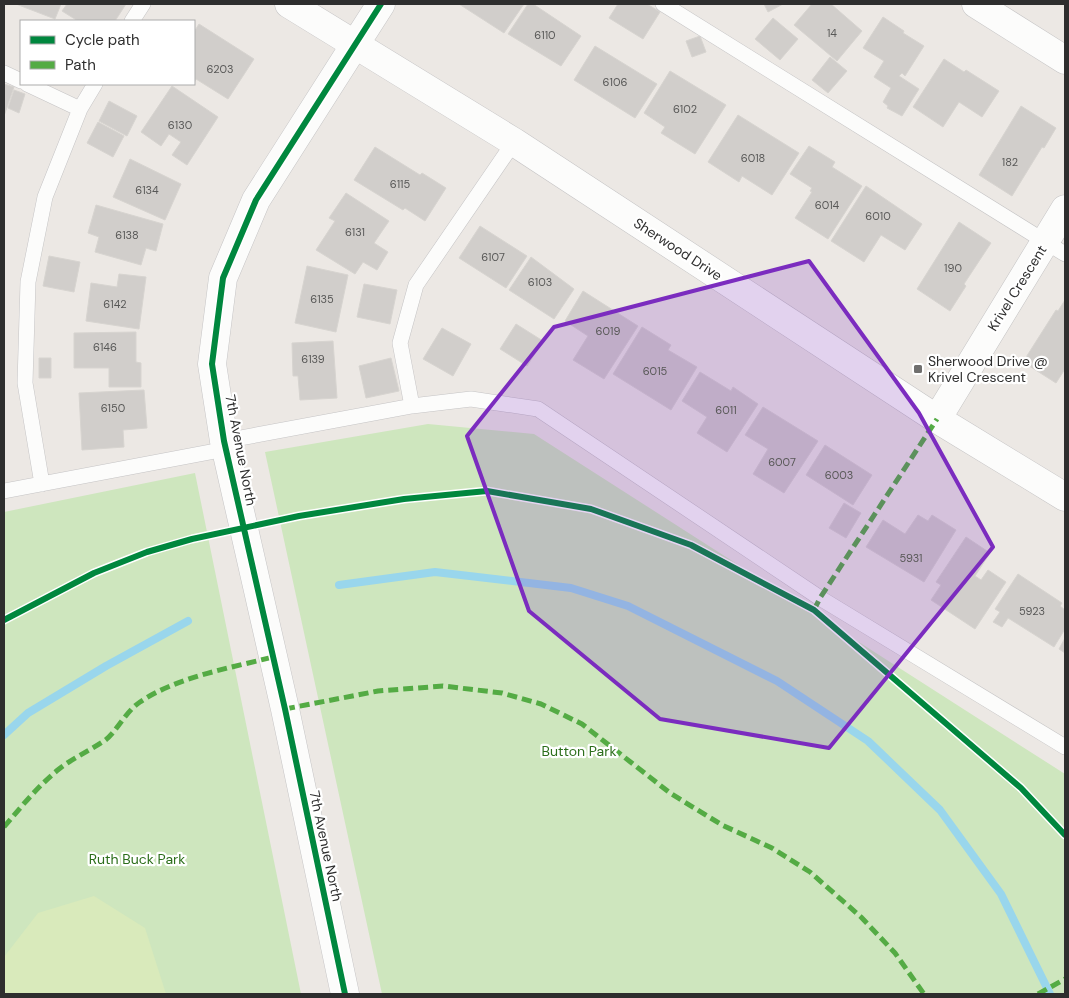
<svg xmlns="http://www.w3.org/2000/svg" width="1069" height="998" font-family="'DM Sans',sans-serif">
  <rect width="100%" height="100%" fill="#ece8e4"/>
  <path fill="#cee6be" d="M428,424L534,434L1065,774V994H382L265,452Z
    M195,473L301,994H4V512Z"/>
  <path fill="#d9eabb" d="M94,896L145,928L166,994H4V957L38,913Z"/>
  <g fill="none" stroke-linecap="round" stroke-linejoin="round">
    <path stroke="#99d6ec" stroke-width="8" d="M339,585L435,572L571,588L628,606L777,681L868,741L940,810L1001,894L1050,994
      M4,735L28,713L106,666L188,621"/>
  </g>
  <path fill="#d1cecb" stroke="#d7d4d0" d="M16,4H61L55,19Z
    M67,4H126L115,21H78L62,11Z
    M459,4H524L504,33Z
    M528,4H533L581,36L561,66L508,34Z
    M618,4H647L660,12L643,39L609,18Z
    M764,4H783L768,12Z
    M812,4H831L862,31L837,61L794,25Z
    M883,17L904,31L903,33L924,46L905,76L902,73L899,76L919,89L902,116L887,108L888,106L883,102L891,88L874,77L884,61L863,48Z
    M773,18L798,39L780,60L755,39Z
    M199,24L254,59L228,99L196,79L194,83V32Z
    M700,36L706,52L692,57L686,41Z
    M595,46L657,84L635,118L574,80Z
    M830,57L847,71L828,93L812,80Z
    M944,59L964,72L966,70L999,91L982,117L959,102L943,127L913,107Z
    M670,71L726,105L695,154L661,133L665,127L644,113Z
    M4,84L14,87L4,116Z
    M172,86L218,117L187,165L172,155L181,142L169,134L161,146L141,132Z
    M14,90L25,94L19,113L8,108Z
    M109,101L137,116L127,136L99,121Z
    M1021,106L1056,128L1044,148L1042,147L1012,196L979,175Z
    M738,115L799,153L772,195L742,176L739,182L708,162Z
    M98,122L124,136L113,157L87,143Z
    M809,146L835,162L832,167L862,186L828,239L795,218L812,192L810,191L812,188L790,174Z
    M375,147L420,175L422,173L446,188L425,221L405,208L403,210L354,180Z
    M130,159L181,184L165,220L113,197Z
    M866,186L922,224L905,250L881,235L864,262L831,241Z
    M346,193L389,221L374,243L388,252L377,270L363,262L355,274L316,250L335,221L329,218Z
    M96,205L163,224L156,251L146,248L141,265L95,252L99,237L88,233Z
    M959,222L991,243L964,284L966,286L950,311L917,289Z
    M480,226L527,256L506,288L459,258Z
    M49,256L80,262L74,292L43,286Z
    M531,257L574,289L554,319L509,290Z
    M307,266L348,275L336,332L295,323Z
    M119,274L146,277L139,329L86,321L91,283L117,287Z
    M364,284L397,290L390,324L357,317Z
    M583,291L638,326L604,379L573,360L588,336L565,321Z
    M1065,300V369L1056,383L1023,362L1056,310L1058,311Z
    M516,324L543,341L527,366L500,349Z
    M642,327L671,345L668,350L697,367L671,410L613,374Z
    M442,328L471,344L453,376L423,359Z
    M136,332V362L141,363V387H109V368H74V333Z
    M333,341L337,398L300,400L298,376H293L292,343Z
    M39,358H51V378H39Z
    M391,358L399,391L366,398L359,366Z
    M700,372L731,391L733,387L758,404L727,452L697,433L707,417L682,401Z
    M144,390L147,428L123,430L124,447L82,450L79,393Z
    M763,407L818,441L784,493L753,474L768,449L745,435Z
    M825,445L872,475L853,505L806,475Z
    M844,503L861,513L846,538L829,528Z
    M918,515L928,521L932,515L956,530L924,582L866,547L883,520L905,534Z
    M966,537L990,553L975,576L981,580L988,570L1006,582L975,629L931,600L941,585L936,582Z
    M1018,574L1062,603L1060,606L1065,610V629L1054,647L1008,618L1002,627L993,622L1000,612L995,609Z
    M1065,638V653L1059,649Z"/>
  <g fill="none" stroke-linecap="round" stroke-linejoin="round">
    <defs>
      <path id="lane" d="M663,4L1065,254
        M132,21L143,4
        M4,73L21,81
        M27,84L80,109
        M412,406L400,343L416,285L514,142
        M224,441L412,406L471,399L538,409L820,598L1065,747
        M42,484L25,383L28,282L45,197L80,109L95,84
        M4,491L226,449"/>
      <path id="street" d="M976,4L1065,60
        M937,419L1065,209
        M345,994L285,709L224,441L212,364L223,278L256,200L356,43"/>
      <path id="secondary" d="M289,4L514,142L937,419L1065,497
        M356,43L381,4"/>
    </defs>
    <use href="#lane" stroke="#c5c4c5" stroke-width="16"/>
    <use href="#street" stroke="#c5c4c5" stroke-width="29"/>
    <use href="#secondary" stroke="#c5c4c5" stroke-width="29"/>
    <use href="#lane" stroke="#fcfcfb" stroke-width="15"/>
    <use href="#street" stroke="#fcfcfb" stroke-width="28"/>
    <use href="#secondary" stroke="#fcfcfb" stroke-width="28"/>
    <path stroke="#54ab44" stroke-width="5" stroke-dasharray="10 5" stroke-linecap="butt" d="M814,610L820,598L937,419
      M285,709L378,691L443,686L502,693L541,704L582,724L670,793L722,825L772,848L810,872L861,917L895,953L924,994
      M4,827C21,807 38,786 59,769C73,758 89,751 104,741C116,733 125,712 140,702C177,677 230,668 273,657
      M1038,994L1065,979"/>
    <defs>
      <path id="cycleway" d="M4,620L94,573L147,552L192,539L299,516L404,499L487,491L591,509L691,545L814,610L1021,788L1065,835
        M345,994L285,709L224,441L212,364L223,278L256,200L381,4"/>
    </defs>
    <use href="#cycleway" stroke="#fff" stroke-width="9"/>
    <use href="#cycleway" stroke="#00873e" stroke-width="6"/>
  </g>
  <path fill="#7b2cbf" fill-opacity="0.2" stroke="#7b2cbf" stroke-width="4" stroke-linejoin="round" d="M809,261L919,413L993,547L829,748L660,719L529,611L467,436L554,327Z"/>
  <rect fill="#706f6e" stroke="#fff" stroke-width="2" x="913" y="364" width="10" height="10" rx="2.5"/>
  <g text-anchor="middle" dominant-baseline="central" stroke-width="4.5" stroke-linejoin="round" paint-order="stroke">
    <g font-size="11" fill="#585857">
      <text x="832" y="33">14</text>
      <text x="545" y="35">6110</text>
      <text x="220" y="69">6203</text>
      <text x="615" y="82">6106</text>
      <text x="685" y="109">6102</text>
      <text x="180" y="125">6130</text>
      <text x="753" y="158">6018</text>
      <text x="1010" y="162">182</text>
      <text x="400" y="184">6115</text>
      <text x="147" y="190">6134</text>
      <text x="827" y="205">6014</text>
      <text x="878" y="216">6010</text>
      <text x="355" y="232">6131</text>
      <text x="127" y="235">6138</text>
      <text x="493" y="257">6107</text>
      <text x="953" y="268">190</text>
      <text x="540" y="282">6103</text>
      <text x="322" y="299">6135</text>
      <text x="115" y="304">6142</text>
      <text x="608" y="331">6019</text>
      <text x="105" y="347">6146</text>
      <text x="313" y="359">6139</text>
      <text x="655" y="371">6015</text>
      <text x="113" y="408">6150</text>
      <text x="726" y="410">6011</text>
      <text x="782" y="462">6007</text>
      <text x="839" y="475">6003</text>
      <text x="911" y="558">5931</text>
      <text x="1032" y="611">5923</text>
    </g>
    <g font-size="14" fill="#2e2e2e" stroke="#fff">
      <text transform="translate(678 249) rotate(33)">Sherwood Drive</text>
      <text transform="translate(1017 288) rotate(-58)">Krivel Crescent</text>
      <text transform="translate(241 450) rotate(79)">7th Avenue North</text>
      <text transform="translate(326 846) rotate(78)">7th Avenue North</text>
    </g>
    <g font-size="14" fill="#2e2e2e" stroke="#fff" text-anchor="start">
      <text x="928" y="361">Sherwood Drive @<tspan x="928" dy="16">Krivel Crescent</tspan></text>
    </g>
    <g font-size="14" fill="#2c6e1b" stroke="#fff">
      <text x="579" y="751">Button Park</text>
      <text x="137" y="859">Ruth Buck Park</text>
    </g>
  </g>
  <rect width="1069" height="998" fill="none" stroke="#2e2e2e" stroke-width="10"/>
  <rect x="20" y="20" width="175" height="65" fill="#ffffff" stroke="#ababab"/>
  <rect x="30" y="36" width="25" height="8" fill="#00873e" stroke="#ababab"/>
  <text x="65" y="45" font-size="15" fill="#2e2e2e">Cycle path</text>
  <rect x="30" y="61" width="25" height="8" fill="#54ab44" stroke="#ababab"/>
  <text x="65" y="70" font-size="15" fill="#2e2e2e">Path</text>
</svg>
